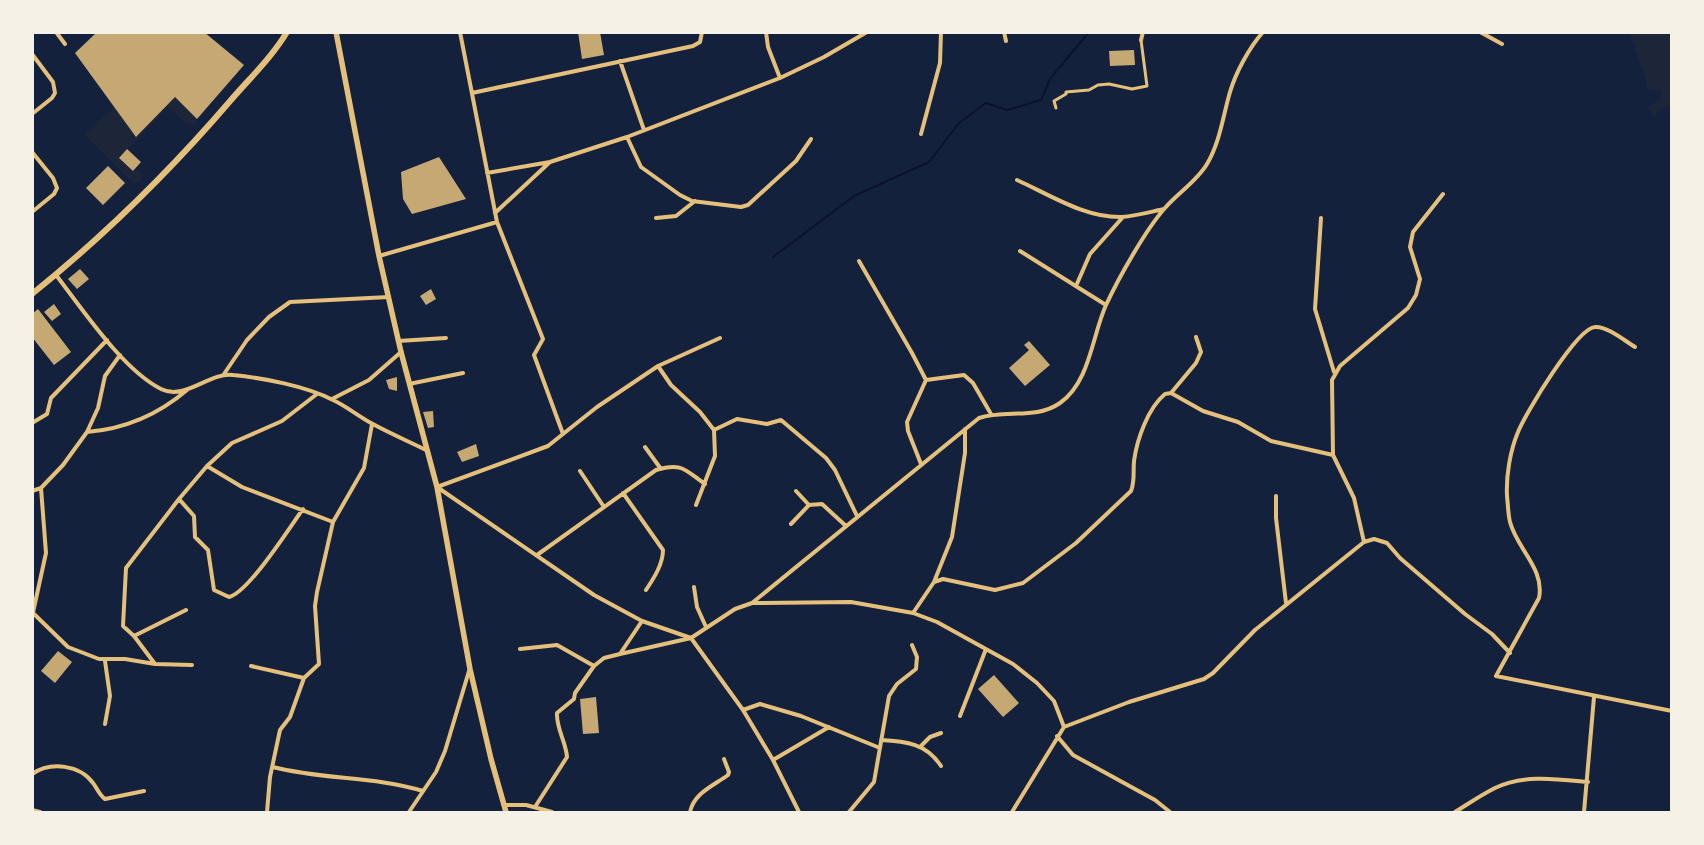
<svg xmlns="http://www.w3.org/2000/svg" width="1704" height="845" font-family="'Zilla Slab',serif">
  <rect width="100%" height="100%" fill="#14213d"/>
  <path fill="#1d2539" d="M1630,33H1671V105L1660,109L1654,118L1648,107L1660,99L1661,91L1645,89L1647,81L1639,62Z
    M175,97L197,119L196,125L186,123L168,107L119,158L133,171L139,169L143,179L134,184L84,134L115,107L137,137Z"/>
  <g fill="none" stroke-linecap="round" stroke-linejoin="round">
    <path stroke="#0b132b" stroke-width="2" d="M773,257L854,196L929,162L959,123L986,103L1007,110L1041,100L1050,79L1089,32"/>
  </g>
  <path fill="#c6a872" d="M97,32H204L244,65L197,119L175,97L136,137L75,53Z
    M578,32H600L604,55L582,59Z
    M1134,50L1135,65L1110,66L1109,51Z
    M127,149L141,162L133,171L119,158Z
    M439,157L466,199L412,214L403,199L401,172Z
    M108,166L125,183L103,205L86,188Z
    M80,269L89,279L77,289L68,279Z
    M431,289L436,299L426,305L420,296Z
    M54,304L61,314L52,321L44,312Z
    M38,309L71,352L54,365L32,337V314Z
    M1029,341L1050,365L1025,386L1009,368L1029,350L1024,345Z
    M397,377V391L389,389L386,380Z
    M433,411L434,427L428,428L423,412Z
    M476,444L479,456L462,462L457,452Z
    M58,651L72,662L55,683L41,671Z
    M994,675L1019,703L1003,717L978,689Z
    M596,697L599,733L583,734L580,699Z"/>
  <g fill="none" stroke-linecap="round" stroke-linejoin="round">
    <path stroke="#e5c07b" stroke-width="3" d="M1056,108L1054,101L1066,94V92L1089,90L1098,85L1109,84L1132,89L1147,86L1141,40"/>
    <path stroke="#e5c07b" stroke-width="4" d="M56,32L65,44
      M766,32L768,47L780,78
      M1004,32L1006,41
      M1480,32L1502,44
      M1141,40L1143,32
      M32,54L53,82L55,93L52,98L32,114
      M620,61L644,130
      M472,93L693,46L700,42L702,32
      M921,134L940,63L941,32
      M627,137L641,167L680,195L692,201L741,207L748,205L796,161L811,139
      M32,152L53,178L57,188L54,194L32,212
      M487,173L550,162L627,137L780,78L824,57L867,32
      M1017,180C1050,195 1085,218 1122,217C1136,216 1150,212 1164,209
      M495,213L550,162
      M656,218L676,216L695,201
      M1321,218L1315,309L1334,372
      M1020,251L1106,305
      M379,256L497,222
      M859,261L912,353L926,380
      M56,275C83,310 123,370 161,389C185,401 209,372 233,375C263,378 306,386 333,400C346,406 358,416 371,423C389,433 408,441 426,450
      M1076,286L1090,254L1123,217
      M398,341L446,338
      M1635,347C1625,341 1607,326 1595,327C1577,328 1525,414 1518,432C1510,451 1506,476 1507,496C1508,504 1508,514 1510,522C1517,549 1545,569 1539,598L1496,676L1672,711
      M658,366L671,385L700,412L714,430L715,456L696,505
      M224,374L247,340L269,317L290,302L389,297
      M926,380L964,375L973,383L991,414
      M409,384L463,373
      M1171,393L1196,363L1201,352L1196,337
      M332,399L369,380L401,352
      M32,423L47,414L51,398L107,340
      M714,430L737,419L767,424L781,420L826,458L835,470L857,516
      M87,432C124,429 159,414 187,390
      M563,434L597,407L658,366L720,338
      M645,447L661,469
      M921,464L908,431L907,422L926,380
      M207,466L242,487L333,522
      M580,471L604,507
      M437,487L548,446L563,434L534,355L543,339L497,222L460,32
      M437,487L594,595L642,621L691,638L743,710L773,760L799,812
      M32,491L41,488
      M796,491L809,505
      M623,493L663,550C663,564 654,578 646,590
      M1276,496V518L1286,603
      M179,499L194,516L195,537L208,550L214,590L229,597C249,592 289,528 303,509
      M791,524L809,505L822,504L846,526
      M1364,542L1354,498L1333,455L1332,380L1340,366L1408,308L1416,295L1420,279L1410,247L1413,232L1443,194
      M537,555L656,470C682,462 685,470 705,484
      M934,582L952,537L965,453V429
      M694,587L697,607L706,627
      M752,603L979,418C1004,409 1036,420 1060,403C1090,382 1092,336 1106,305C1118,279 1146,229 1165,208C1178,193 1197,181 1207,164C1220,142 1223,116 1230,92C1236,72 1249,48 1263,32
      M913,613L934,582L943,579L995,590L1023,583L1076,543L1131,491C1135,481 1133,472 1134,461C1137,439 1148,408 1165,394L1171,393L1203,411L1238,422L1271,441L1333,455
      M34,614L68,647L99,659H125L155,664L192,665
      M32,617L46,553L41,488L63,465L87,432L98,408L105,376L120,355
      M134,636L186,610
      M520,649L557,645L594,666
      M620,654L691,638L735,609L752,603L851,602L913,613L937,622L1013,664L1037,683L1054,701L1064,727
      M105,661L110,696L105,724
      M155,664L134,636L123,626L126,568L179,499L207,466L232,443L282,421L317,394
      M251,666L304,678
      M743,710L760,704L801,716L880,748
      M960,716L986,649
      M1057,736L1073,755L1155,800L1170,812
      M881,740C906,741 927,744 941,766
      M921,746L930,737L941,733
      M773,760L829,727
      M273,767C323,780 374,776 423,791
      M32,774C51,761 80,765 93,783C97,788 99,795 105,799L144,791
      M505,805H526L552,812
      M535,807L567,757C566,742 556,728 557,713L574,699L575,693L594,666L604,658L620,654L642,621
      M32,810L40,812
      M267,812L270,777L280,730L290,717L304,678L319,664L315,606L317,592L333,522L364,468L372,424
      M409,812L436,772L445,751L469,671
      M690,812C694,793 713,786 728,775L729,772L724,759
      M849,812L874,782L889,696L897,684L916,669L917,657L912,645
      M1012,812L1064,727L1129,702L1204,679L1213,673L1255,630L1364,542L1374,539L1387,543L1400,558L1465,614L1492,634L1510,653
      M1455,812C1468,804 1481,795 1495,788C1524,774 1557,779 1588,782
      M1584,812L1594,697"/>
    <path stroke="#e5c07b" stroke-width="5.5" d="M336,32L379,256L401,352L437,487L470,669L491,759L506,812"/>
    <path stroke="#e5c07b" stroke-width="6" d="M32,294C104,236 171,170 231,100C250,78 272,57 287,32"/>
  </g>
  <rect width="1704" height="845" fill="none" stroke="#f6f1e7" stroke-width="68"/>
</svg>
